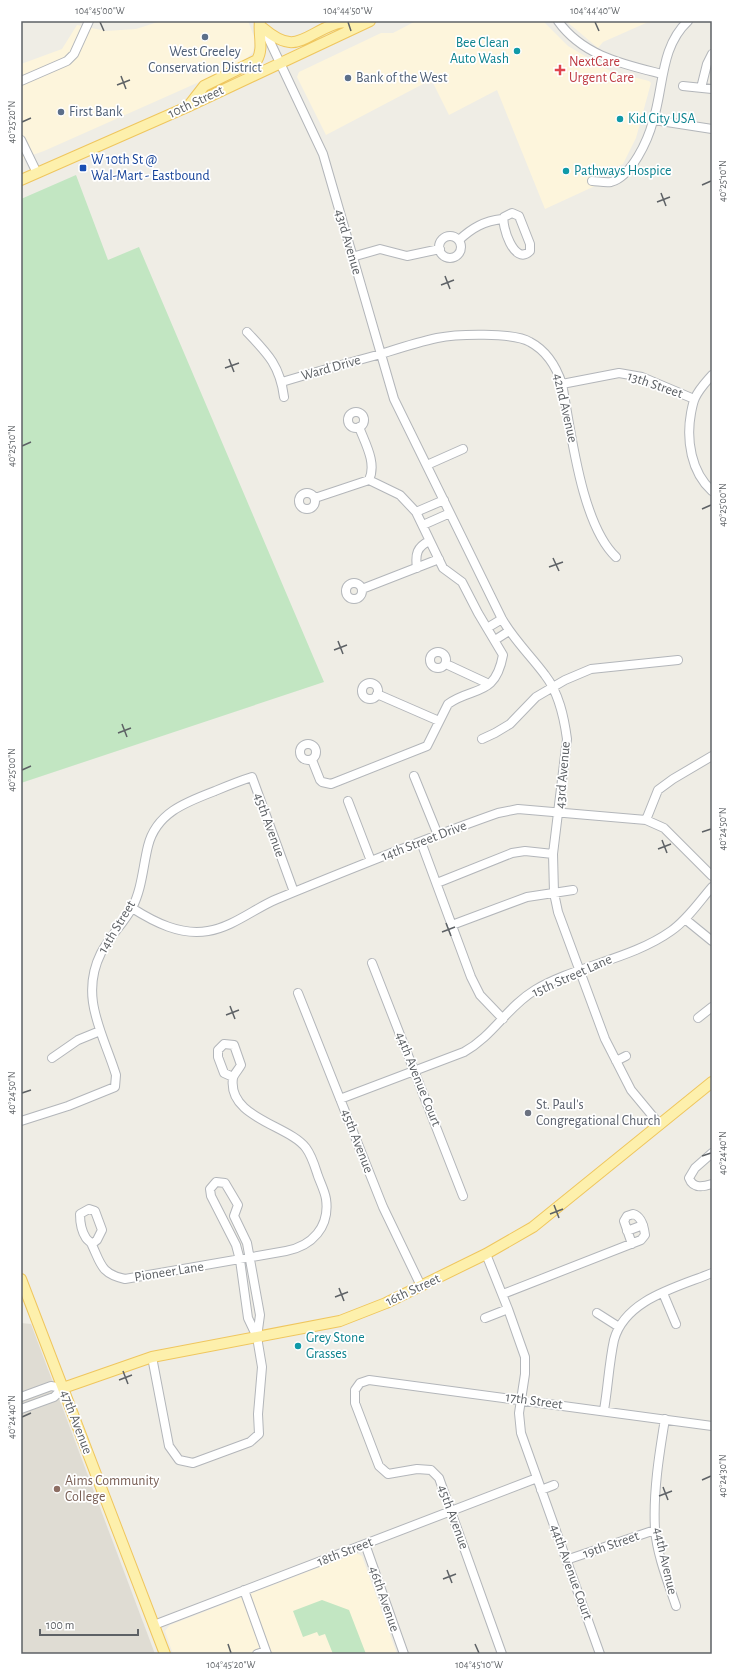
<svg xmlns="http://www.w3.org/2000/svg" width="733" height="1675" font-family="'Alegreya Sans',sans-serif">
  <rect width="100%" height="100%" fill="#efede5"/>
  <path fill="#fdf5dc" d="M161,21H248L255,39L253,52L242,63L44,151L21,159V64L62,49L77,25L106,31L136,29Z
    M416,21H543L568,46L610,71L649,81L651,83L636,138L623,164L612,169L602,168L595,175V186L545,209L497,90L449,115L433,83L423,84L326,135L297,77L299,72L381,33H393Z
    M566,21H659L646,23L603,42L598,48Z
    M356,1553L362,1556L397,1654H173L165,1631L170,1625Z"/>
  <path fill="#dfdcd3" d="M21,1323L31,1324L155,1654H21Z"/>
  <path fill="#c2e6c2" d="M76,175L108,260L139,247L324,682L21,783V199Z
    M322,1600L349,1610L366,1654H333L325,1634L319,1636L317,1632L303,1637L293,1611Z"/>
  <g fill="none" stroke-linecap="round" stroke-linejoin="round">
    <defs>
      <path id="minor" d="M558,21C583,56 623,64 662,74
        M264,29L323,154L394,399L502,619C514,640 531,656 545,675C559,693 564,717 567,739L553,854L554,893L558,912L605,1039L631,1090L660,1125
        M21,81L67,61L74,54L89,21
        M683,86L712,89
        M701,88L707,64L712,54
        M654,120L712,129
        M21,140L37,173
        M592,181C597,181 605,183 611,182C632,176 648,140 653,121C664,87 660,47 688,21
        M512,213L519,216L530,244V251C514,267 501,224 504,217Z
        M439 247a11 11 0 1 1 22 0a11 11 0 1 1-22 0Z
        M459,240C472,228 484,221 502,219
        M352,257L380,249L407,256L440,249
        M247,332C268,354 280,366 284,397
        M712,375C706,382 699,389 695,398C693,402 692,408 691,413C686,440 691,472 712,491
        M282,382C315,372 348,363 381,354C400,348 418,342 437,338C456,334 513,332 530,342C547,351 556,366 562,384C571,430 581,524 616,557
        M562,384L619,373L642,377L694,399
        M348 420a8 8 0 1 1 16 0a8 8 0 1 1-16 0Z
        M359,427C365,443 377,463 369,480
        M427,465L463,449
        M299 501a8 8 0 1 1 16 0a8 8 0 1 1-16 0Z
        M416,512L444,500
        M423,525L450,513
        M417,568C415,554 417,547 429,541
        M346 591a8 8 0 1 1 16 0a8 8 0 1 1-16 0Z
        M362,589L439,559
        M487,628L502,619
        M495,640L509,631
        M430 660a8 8 0 1 1 16 0a8 8 0 1 1-16 0Z
        M446,664L489,684
        M362 691a8 8 0 1 1 16 0a8 8 0 1 1-16 0Z
        M377,694L439,721
        M482,739L495,733L510,724L536,697L565,680L591,669L678,660
        M300 752a8 8 0 1 1 16 0a8 8 0 1 1-16 0Z
        M312,760L320,780L322,782L331,784L427,746L448,704C473,686 495,698 503,655L478,613L462,582L443,568L416,512L400,495L369,480L315,498
        M414,776L438,835
        M348,801L371,861
        M646,820L658,790L673,779L712,756
        M421,842L471,977L480,995L503,1019
        M437,883L512,853L525,851L553,854
        M132,908C154,922 181,936 208,931C233,927 255,908 277,899C350,869 424,839 498,813L518,809L646,820L664,828L712,876
        M685,919L712,941
        M452,925L527,897L573,890
        M372,963L463,1196
        M298,993L383,1207L421,1286
        M698,1018L712,1007
        M52,1058L78,1040L100,1031
        M616,1061L626,1056
        M340,1099L464,1052C493,1036 507,1007 535,990C575,966 632,959 671,931C687,920 699,902 712,887
        M21,1121L68,1106L115,1087L116,1075C103,1033 79,997 101,953C110,936 123,924 132,908C142,889 143,866 148,846C156,813 186,802 215,791C227,786 239,781 252,777L294,892
        M712,1153L695,1168L689,1178C693,1189 703,1187 712,1184
        M627,1231L643,1225
        M92,1244L97,1240L102,1230L95,1211L89,1209L80,1214C80,1222 82,1232 86,1238C88,1241 91,1242 92,1245C101,1264 101,1274 125,1279L286,1251C312,1246 330,1227 326,1199C325,1192 321,1184 318,1176C315,1167 312,1156 306,1148C289,1125 227,1118 233,1078C234,1074 239,1069 241,1065L234,1045L224,1044L218,1050V1057L224,1073L233,1077
        M486,1254L508,1309L525,1357V1374L519,1413L521,1433L600,1654
        M663,1293L676,1324
        M503,1294L641,1240L645,1235C644,1227 641,1216 633,1214L627,1216L624,1221L632,1244
        M597,1313L619,1327
        M485,1318L508,1309
        M152,1357L169,1446L179,1460L193,1463L250,1442L259,1434L258,1414L262,1367L257,1337L248,1318L240,1260L236,1245L211,1196L210,1189L216,1182L225,1183L238,1205L234,1216L247,1243L260,1315L257,1337
        M21,1397L51,1386L63,1388
        M21,1409L54,1397L63,1388
        M604,1410C608,1387 609,1363 614,1340C625,1299 678,1287 712,1273
        M665,1419C659,1455 653,1493 655,1529C657,1555 668,1582 676,1606
        M541,1490L554,1485
        M365,1544L404,1654
        M566,1560L655,1530
        M244,1590L267,1654
        M154,1625L537,1478
        M257,1654L266,1651
        M502,1654L439,1478L431,1470L417,1469L388,1474L379,1466L355,1403V1390L360,1383L369,1380L712,1426"/>
      <path id="major" d="M263,28C296,56 302,36 335,24C343,21 355,23 363,22
        M190,104L204,86L257,60C264,48 258,34 260,21
        M21,180L187,107L370,21
        M21,1279L165,1654
        M63,1388L152,1357L340,1321L386,1303L486,1254L533,1227L712,1082"/>
    </defs>
    <use href="#minor" stroke="#b3b6ba" stroke-width="10"/>
    <use href="#major" stroke="#efc65e" stroke-width="12"/>
    <use href="#minor" stroke="#fff" stroke-width="8"/>
    <use href="#major" stroke="#fdf0ac" stroke-width="10"/>
  </g>
  <path fill="none" stroke="#5d6165" stroke-width="1.5" d="M100,22L104,31M348,22L351,31M595,22L599,31M121,76L126,89M117,85L130,80M22,122L31,118M702,185L711,181M661,193L666,206M657,202L670,197M445,276L450,289M441,285L454,280M229,359L234,372M225,368L239,363M22,446L31,442M702,509L711,505M553,558L559,571M549,567L563,562M338,641L343,654M334,650L347,645M122,724L127,737M118,733L131,728M22,770L31,766M702,832L711,829M662,840L667,853M658,849L671,844M446,923L451,936M442,932L455,927M230,1006L235,1019M226,1015L239,1010M22,1093L31,1090M702,1156L711,1153M554,1205L559,1218M550,1214L563,1209M339,1288L344,1301M335,1297L348,1292M123,1371L128,1384M119,1380L132,1375M22,1417L31,1413M702,1480L711,1476M663,1487L668,1500M659,1496L672,1491M447,1570L452,1583M443,1579L456,1574M228,1644L231,1653M475,1644L479,1653"/>
  <g fill="#5c6f8a" stroke="#fff" stroke-width="1.5">
    <circle cx="205" cy="37" r="4"/>
    <circle cx="348" cy="78" r="4"/>
    <circle cx="61" cy="112" r="4"/>
  </g>
  <g fill="#0f9aa8" stroke="#fff" stroke-width="1.5">
    <circle cx="517" cy="51" r="4"/>
    <circle cx="620" cy="119" r="4"/>
    <circle cx="566" cy="171" r="4"/>
    <circle cx="298" cy="1346" r="4"/>
  </g>
  <path fill="#e0444e" stroke="#fff" stroke-width="1.5" d="M558 64h4v4h4v4h-4v4h-4v-4h-4v-4h4z"/>
  <rect fill="#1a4fb4" stroke="#fff" stroke-width="1.5" x="79" y="164" width="8" height="8" rx="2"/>
  <circle fill="#6b7280" stroke="#fff" stroke-width="1.5" cx="528" cy="1113" r="4"/>
  <circle fill="#8d6e63" stroke="#fff" stroke-width="1.5" cx="57" cy="1489" r="4"/>
  <g text-anchor="middle" dominant-baseline="central" stroke-width="3.5" stroke-linejoin="round" paint-order="stroke">
    <g font-size="14" fill="#0d838f" stroke="#fff" text-anchor="start">
      <text x="509" y="43" text-anchor="end">Bee Clean<tspan x="509" dy="16">Auto Wash</tspan></text>
      <text x="628" y="119">Kid City USA</text>
      <text x="574" y="171">Pathways Hospice</text>
      <text x="306" y="1338">Grey Stone<tspan x="306" dy="16">Grasses</tspan></text>
    </g>
    <g font-size="14" fill="#4e5e75" stroke="#fff" text-anchor="start">
      <text x="205" y="52" text-anchor="middle">West Greeley<tspan x="205" dy="16">Conservation District</tspan></text>
      <text x="356" y="78">Bank of the West</text>
      <text x="69" y="112">First Bank</text>
    </g>
    <g font-size="14" fill="#be3a42" stroke="#fff" text-anchor="start">
      <text x="569" y="62">NextCare<tspan x="569" dy="16">Urgent Care</tspan></text>
    </g>
    <g font-size="14" fill="#5d6165" stroke="#fff">
      <text transform="translate(196 102) rotate(-25)">10th Street</text>
      <text transform="translate(348 242) rotate(74)">43rd Avenue</text>
      <text transform="translate(331 368) rotate(-16)">Ward Drive</text>
      <text transform="translate(655 385) rotate(19)">13th Street</text>
      <text transform="translate(565 408) rotate(77)">42nd Avenue</text>
      <text transform="translate(563 775) rotate(-85)">43rd Avenue</text>
      <text transform="translate(269 825) rotate(70)">45th Avenue</text>
      <text transform="translate(424 841) rotate(-21)">14th Street Drive</text>
      <text transform="translate(117 927) rotate(-59)">14th Street</text>
      <text transform="translate(572 976) rotate(-24)">15th Street Lane</text>
      <text transform="translate(418 1079) rotate(68)">44th Avenue Court</text>
      <text transform="translate(357 1141) rotate(69)">45th Avenue</text>
      <text transform="translate(169 1272) rotate(-9)">Pioneer Lane</text>
      <text transform="translate(413 1290) rotate(-25)">16th Street</text>
      <text transform="translate(534 1401) rotate(8)">17th Street</text>
      <text transform="translate(76 1422) rotate(69)">47th Avenue</text>
      <text transform="translate(453 1517) rotate(70)">45th Avenue</text>
      <text transform="translate(611 1545) rotate(-19)">19th Street</text>
      <text transform="translate(345 1552) rotate(-21)">18th Street</text>
      <text transform="translate(665 1561) rotate(77)">44th Avenue</text>
      <text transform="translate(571 1572) rotate(70)">44th Avenue Court</text>
      <text transform="translate(384 1599) rotate(71)">46th Avenue</text>
    </g>
    <g font-size="14" fill="#164399" stroke="#fff" text-anchor="start">
      <text x="91" y="160">W 10th St @<tspan x="91" dy="16">Wal-Mart - Eastbound</tspan></text>
    </g>
    <g font-size="14" fill="#5b616d" stroke="#fff" text-anchor="start">
      <text x="536" y="1105">St. Paul's<tspan x="536" dy="16">Congregational Church</tspan></text>
    </g>
    <g font-size="14" fill="#785e54" stroke="#fff" text-anchor="start">
      <text x="65" y="1481">Aims Community<tspan x="65" dy="16">College</tspan></text>
    </g>
  </g>
  <rect width="733" height="1675" fill="none" stroke="#ffffff" stroke-width="44"/>
  <path d="M40 1629v6h98v-6" fill="none" stroke="#5d6165" stroke-width="2"/>
  <text x="46" y="1629" font-size="12" fill="#5d6165" stroke="#ffffff" stroke-width="3" paint-order="stroke">100 m</text>
  <rect x="22" y="22" width="689" height="1631" fill="none" stroke="#5d6165" stroke-width="1.5"/>
  <g font-size="10" text-anchor="middle" fill="#5d6165">
    <text x="100" y="14">104°45'00"W</text>
    <text x="348" y="14">104°44'50"W</text>
    <text x="595" y="14">104°44'40"W</text>
    <text transform="translate(11 122) rotate(-90)" y="4">40°25'20"N</text>
    <text transform="translate(722 181) rotate(-90)" y="4">40°25'10"N</text>
    <text transform="translate(11 446) rotate(-90)" y="4">40°25'10"N</text>
    <text transform="translate(722 505) rotate(-90)" y="4">40°25'00"N</text>
    <text transform="translate(11 770) rotate(-90)" y="4">40°25'00"N</text>
    <text transform="translate(722 829) rotate(-90)" y="4">40°24'50"N</text>
    <text transform="translate(11 1093) rotate(-90)" y="4">40°24'50"N</text>
    <text transform="translate(722 1153) rotate(-90)" y="4">40°24'40"N</text>
    <text transform="translate(11 1417) rotate(-90)" y="4">40°24'40"N</text>
    <text transform="translate(722 1476) rotate(-90)" y="4">40°24'30"N</text>
    <text x="231" y="1668">104°45'20"W</text>
    <text x="479" y="1668">104°45'10"W</text>
  </g>
</svg>
